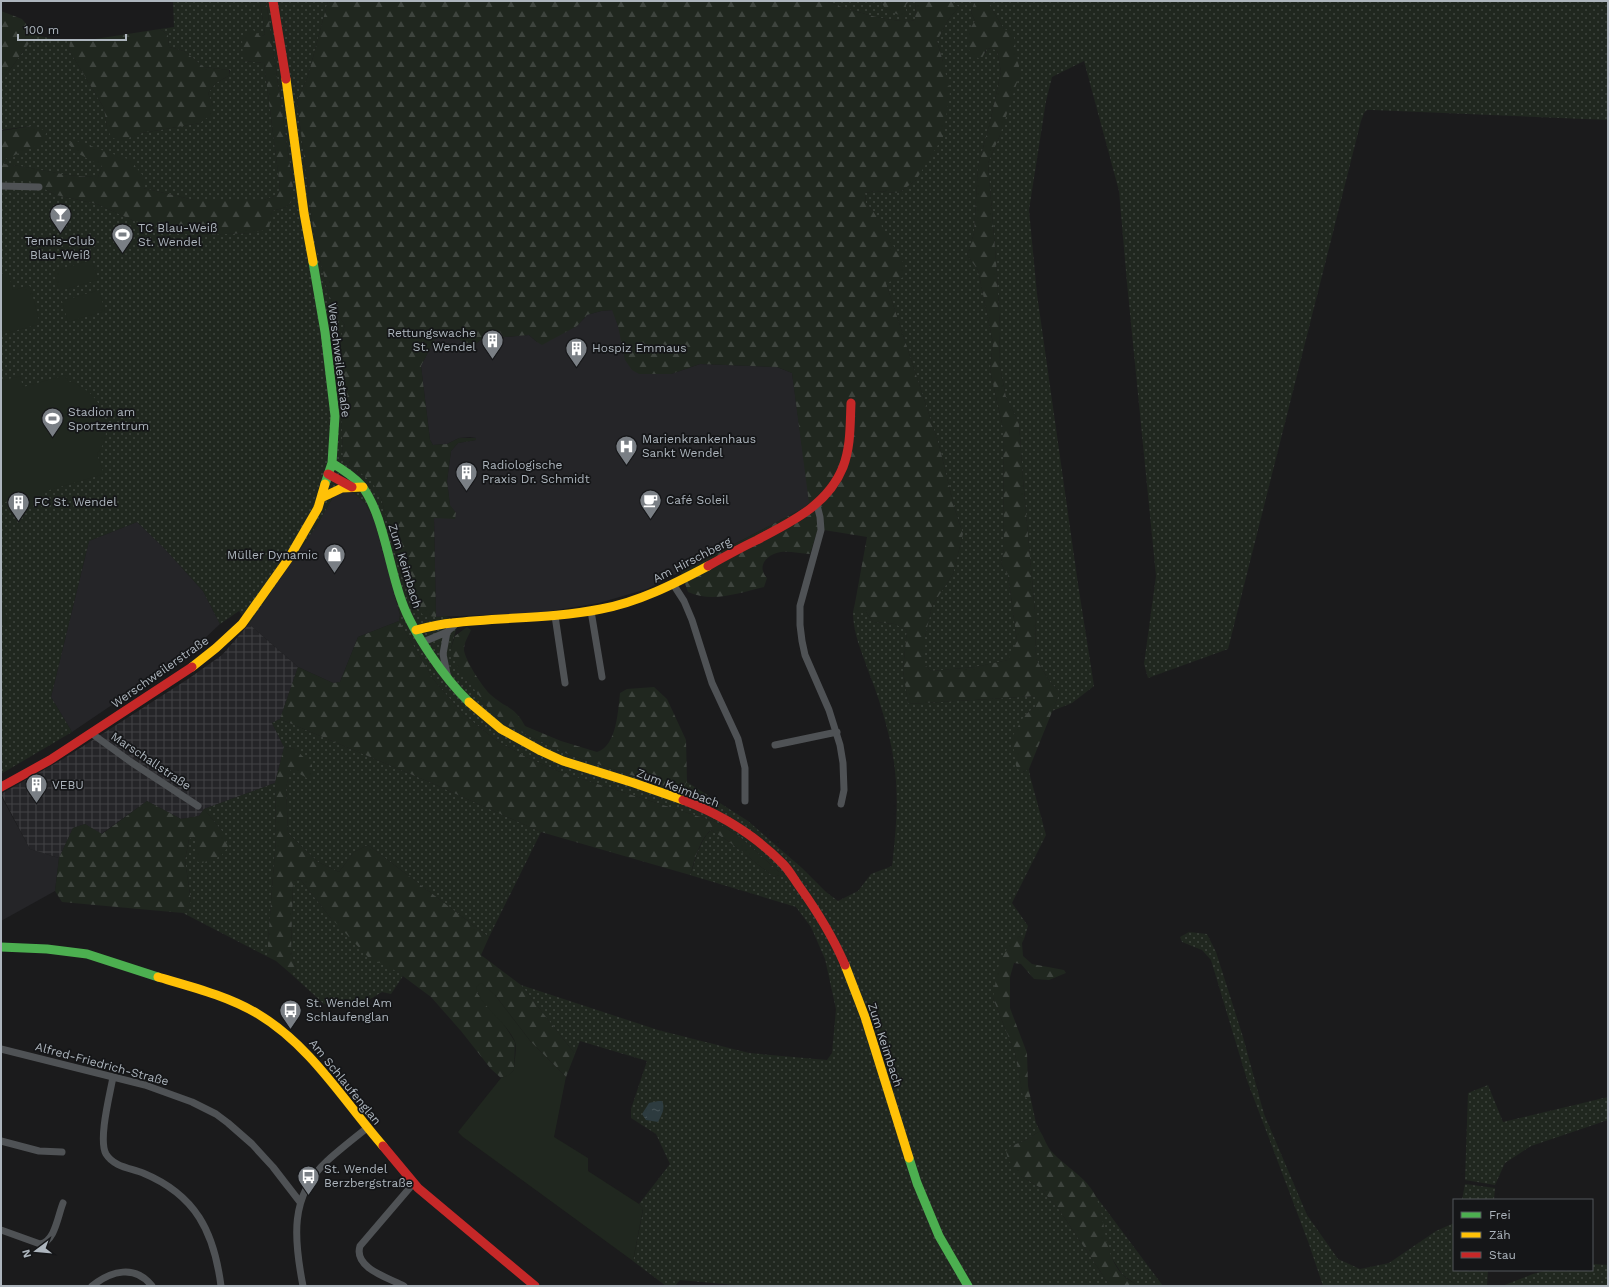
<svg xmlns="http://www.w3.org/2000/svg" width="1609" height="1287" font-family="'Work Sans',sans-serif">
  <defs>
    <pattern id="industrial-grid" width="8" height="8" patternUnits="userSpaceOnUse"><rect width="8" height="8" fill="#252528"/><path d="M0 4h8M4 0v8" fill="none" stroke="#424245"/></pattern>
    <pattern id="grass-dots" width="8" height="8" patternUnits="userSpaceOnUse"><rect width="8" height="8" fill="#20271f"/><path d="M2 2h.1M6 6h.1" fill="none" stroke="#3e443e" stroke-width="1.8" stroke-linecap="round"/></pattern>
    <pattern id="forest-firs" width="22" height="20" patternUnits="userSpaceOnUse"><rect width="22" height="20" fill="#20271f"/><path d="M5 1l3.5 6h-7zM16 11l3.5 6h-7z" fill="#3e443e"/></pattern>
    <pattern id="water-ripples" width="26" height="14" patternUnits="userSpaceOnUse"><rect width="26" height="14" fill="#2d3b3f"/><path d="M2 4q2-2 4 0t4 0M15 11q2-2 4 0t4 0" fill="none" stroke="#495559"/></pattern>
  </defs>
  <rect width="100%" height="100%" fill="#1b1b1c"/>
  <path fill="#252528" d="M613,310L618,326L671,374L700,364L777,367L792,373L810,503L804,508L647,589L599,603L538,613L436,617L434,518L456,513L450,506L447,481L451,451L458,443L476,440V438L470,437L459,438L447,444L433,445L430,440L421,366L438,332L474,345L482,339L529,335L537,342L577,326L587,315L601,311Z
    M352,491L365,503L374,519L400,615L399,621L358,637L340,682L333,683L298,667L249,624L317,525L336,492Z
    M137,522L164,548L203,591L220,624L203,640L171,665L72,732L51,697L89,541Z
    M1,796L30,849L59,858L55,891L1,921Z"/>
  <path fill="url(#industrial-grid)" d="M249,624L298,667L280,719L272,723L284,747L275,783L204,809L199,816L181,819L147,801L101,834L85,824L73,828L59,858L30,849L1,794L63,759L188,679L222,655Z"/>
  <path fill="url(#grass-dots)" d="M173,1H260L265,34L261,37L243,61L264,63L280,188L277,195L264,200H194L143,188L79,154L102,166L98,177C67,178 35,167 4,164L5,159L31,126L1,130V82L35,35L58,40L70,41L69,50L104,108L107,127L120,140L142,133L200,123L213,106L208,93L216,83L230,75V70L204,67L184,51L169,47L168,35L160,29L174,27Z
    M266,1H328L308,76L297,101L314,236L328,292L338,315L345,325L339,343L343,459L373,482L381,498L397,555L411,587L419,610L436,617L445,616L458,622L451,648L510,727L570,755L674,789L683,788L687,782L748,821L802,868L826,892L838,901L858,891L871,874L892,866C898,816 900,777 887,728C882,709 876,690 869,673C862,652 853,634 853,612H866L873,622L895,624L907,630L903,670L908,704L1036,696V706L1024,716L1021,773L1029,769L1030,776L1046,835L1012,903L1028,926L1024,939L1018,936L993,998L1015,1053L1023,1095L1031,1100L1036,1123L1040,1131L1026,1140L1011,1146L1021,1176L1039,1187L1058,1208L1110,1286H745L680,1280L675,1286H666L633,1261L643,1210L639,1204L670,1164L656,1134L631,1118V1109L647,1061L580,1041L575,1054L521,985L658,1030L749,1053L827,1060L832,1053L836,1009L825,959L811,927L796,907L690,875C696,860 699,841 711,830L728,841L774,877L779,875V872L740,837L716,822L560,772L524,756L497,741L463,714L433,679L399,621L400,615L374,519L365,503L352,491L336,492L317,525L249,624L239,611L220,624L203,591L164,548L137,522L89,541L51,697L72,732L1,774V181H30L56,195L97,204L152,229L197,235L253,233L269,223L272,211L286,207L293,200V187Z
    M825,1H881L885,9L906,15V5L909,1H916L915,20C898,26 843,8 825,1Z
    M951,1H975L971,12L975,21L971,27L985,54L987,48L997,50L1001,72L991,118L978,167L974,233L967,255L978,270L993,343L990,370L1003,428L1004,548L1001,564L1008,575L1017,641L1009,660L975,667L931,671L925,665V637L932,606L953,574L963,534L955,510L939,445L886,283L879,223L873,211L866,203L865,193L876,191L899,193L916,180L943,62L937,41L948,20L959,7Z
    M987,1H1608V120L1373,110H1367L1364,113L1361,121L1228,649L1148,678L1144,664L1156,576L1127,283L1119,191L1084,61L1052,77L1046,101L1029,210L1037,294L1078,584L1094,686L1072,703L1052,711L1060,692L1050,682L1036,659L1035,613L1023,479L1019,423L1006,397L999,362L1000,331L997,273L988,163L1000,135L1004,29Z
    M280,719L427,781L541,832L489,937L368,845L354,852L339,872L318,862L288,833L286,787L295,749L284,747L272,723Z
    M275,783L276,838L268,941V957L183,913L191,901L185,860L189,839L193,837L196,840V861L222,831L204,809Z
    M300,879L330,917L403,976L391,994L382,992L362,1004L341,1008L324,1004L290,973L296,968L291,952L293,881Z
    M1189,932L1207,934L1216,952L1243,1037L1264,1114L1307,1215L1338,1259L1360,1269L1389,1263L1436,1231L1454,1223V1270H1488L1487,1286H1323L1309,1244L1248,1083L1211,960L1202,950L1182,942L1180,937Z
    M1488,1085L1503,1122L1608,1097V1120L1531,1146L1505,1163L1495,1185L1465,1180L1468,1093Z
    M1465,1184L1495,1188L1494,1200H1462Z
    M1095,1195L1163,1286H1138L1122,1274L1111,1257L1104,1236L1101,1214Z
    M1592,1264L1608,1265V1286H1502L1533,1274L1548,1270H1592Z"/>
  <path fill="url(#forest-firs)" d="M260,1H266L293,187V200L286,207L272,211L269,229L253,233L196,235L152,229L97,204L56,195L30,181H1V131L32,126L47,131L42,144L5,159L4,164C36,167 67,178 98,177L102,166L79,154L68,144L74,140L130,160L144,177L143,188L194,200H264L277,195L280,188L264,63L243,61L242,38L252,29L261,37L265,34Z
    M328,1H825C842,8 899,26 915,20L916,1H951L959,7L948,20L937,41L943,62L950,92L943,137L916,180L899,193L876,191L865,193L866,203L873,211L903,262L904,277L886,283L939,445L955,510L963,534L953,574L932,606L925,637V665L931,671L975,667L1008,660L1017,641L1008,575L1001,564L1004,548L1003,428L990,370L993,343L978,270L967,255L974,233L978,167L991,118L1001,72L997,50L987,48L981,60L970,53C966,38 966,34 975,21L971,12L975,1H987L1004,29L1013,32L1020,73L1000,135L988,163L997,273L1000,331L999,362L1006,397L1019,423L1023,479L1035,613L1036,659L1050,682L1060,692L1029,769L1021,773L1016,766L1012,737L1024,716L1036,706V696L908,704L903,670L907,630L895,624L873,622L866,612H853L855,603L867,537L824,530L817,532L810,554C801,554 790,551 781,552C767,554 756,566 767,578L764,587C739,593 712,603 688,592L681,572L804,508L809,503L792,373L777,367L700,364L671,374H639L632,370L625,360L618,326L612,310L601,311L587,315L577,326L542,345L537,342L529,335L482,339L474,345L438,333L421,366L430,440L433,445L447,444L459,438H476V440L458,443L451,451L447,481L450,505L456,513L455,519L434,518L436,617L423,615L419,610L411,587L397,555L381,498L372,482L343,459L339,343L345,325L338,315L328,292L314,236L297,101L308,76Z
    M881,1H909L906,5V16L899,15L885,9Z
    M1,11L22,19L35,35L1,82Z
    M160,29L168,35L169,47L184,51L204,67L229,70L230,75L216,83L208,93L213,106L212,114L200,123L142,133L120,141L111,137L107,127L104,108L69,50L70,41H82Z
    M399,621L433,679L463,714L497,741L524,756L560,772L716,822L740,837L779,872V875L774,877L728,841L711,830C699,840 695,860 690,875L541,832L427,781L280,719L298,667L333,683L340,682L358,637Z
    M467,627L471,630C468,637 464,642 464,650C465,660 483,688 491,695C505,708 515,706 525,726L561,741L597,752C617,746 618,710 620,693L627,689L654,687L667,699L686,740L687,782L683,788L674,789L570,755L510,727L489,709L456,665L451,648L455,636Z
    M284,747L295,749L312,765V774L307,778L291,769L286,787L288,833L318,862L339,872L354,852L368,845L489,937L481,955L521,985L575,1054L566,1077L531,1042L495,995L477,993L502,1021L515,1042L514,1070L509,1076L501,1078L491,1069L461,1031L431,997L396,971L368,957L330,917L300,879L293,881L291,952L296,968L290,973L276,961L268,957V941L276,838L275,783Z
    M147,801L181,819L199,816L204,809L222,831L228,847L221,856L202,863L196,861V840L193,837L189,839L185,860L191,902L183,913L62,902L55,891L59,858L73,828L85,824L102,834Z
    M1018,936L1024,939L1022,943L1023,956L1032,964L1064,970L1066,973L1049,980L1034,979L1021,964L1014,963L1010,977V1008L1027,1053L1028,1086L1031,1100L1023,1096L1015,1053L993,998L998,967L1009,944Z
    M1040,1131C1044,1137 1047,1147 1052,1152C1066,1167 1086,1177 1095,1195C1107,1221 1102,1249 1121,1273C1125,1278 1133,1282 1138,1286H1110L1058,1208L1039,1187L1021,1176L1008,1160L1006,1151L1011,1146L1026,1140Z"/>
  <path fill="#20271f" d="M92,260L98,280L59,291L54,271Z
    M8,272L13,290L30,286L40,324L3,334L1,327V274Z
    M99,290L105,311L68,322L62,301Z
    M66,375L68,381C98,389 119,426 97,454L104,474L43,492L46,501L20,509L17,499L1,503V381L20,376L23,387Z
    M1,597L8,623L1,626Z
    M481,983L495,995L531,1042L566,1077L554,1137L588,1158V1171L639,1204L643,1209L633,1261L463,1137L458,1132L501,1078L509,1075L514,1070C514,1062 517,1049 515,1042C507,1022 478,1004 476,987Z"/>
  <path fill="url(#water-ripples)" d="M658,1101H662C666,1108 661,1116 658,1122L646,1120L642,1114L649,1103Z"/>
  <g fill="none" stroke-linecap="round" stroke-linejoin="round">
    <path stroke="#4f5255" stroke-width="7" d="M1,186L39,187
      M817,505L820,517L821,530L800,606V625L802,641L805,655L829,710L840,745L843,763L844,790L841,804
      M673,584L684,601L692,620L712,683L738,739L745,768V801
      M591,611L602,677
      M555,616L565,683
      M423,642L447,632L458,622
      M447,674L443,654L447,632
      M91,733L131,762L198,806
      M775,745L837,732
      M1,1049L145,1085L192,1102L216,1114L228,1123L252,1144L273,1167L300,1202
      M113,1077C110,1094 98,1140 106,1154C114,1167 130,1168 143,1173C196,1195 214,1232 221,1286
      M1,1141L39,1151L62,1152
      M1,1230L40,1244C55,1242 58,1215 63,1203
      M92,1286C111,1271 135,1264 152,1286
      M303,1286C294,1240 289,1196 327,1161C339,1150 353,1139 367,1128
      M404,1286C389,1278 353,1268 360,1246L413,1184"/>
    <path stroke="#4caf50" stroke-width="9" d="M313,262L325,332L335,416L332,463L325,484
      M332,463C342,469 353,476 361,485C383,512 389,568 402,602C413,633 445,679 469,702
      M1,947L47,949L87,954L158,977
      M909,1158L917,1183L939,1236L968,1286"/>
    <path stroke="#ffc107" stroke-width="9" d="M286,79L304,213L313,262
      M321,498L342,488L363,487
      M416,630C428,627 440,624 452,623C501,617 552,619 601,609C639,602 674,584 708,566
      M192,667L216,648L242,624L289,558L318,508L325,484
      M469,702L501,729L541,751L563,761L634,783L683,800
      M845,965L865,1017L909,1158
      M158,977C192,987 228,996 258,1014C311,1046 343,1100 383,1146"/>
    <path stroke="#c62828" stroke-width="9" d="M273,1L286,79
      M328,474L352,487
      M708,566C724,557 740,548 757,540C791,522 828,505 843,467C851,446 850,424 851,403
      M1,787L50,760L192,667
      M683,800C720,814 755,835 783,864C789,870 794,879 799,886C817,911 833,937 845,965
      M383,1146L418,1188L535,1286"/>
  </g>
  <defs>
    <symbol id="bar-pin" viewBox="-11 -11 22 30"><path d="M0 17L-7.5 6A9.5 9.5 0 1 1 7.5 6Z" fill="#7a7f85" stroke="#151618"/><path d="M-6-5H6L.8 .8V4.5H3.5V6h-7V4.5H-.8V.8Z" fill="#fff"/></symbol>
    <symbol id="stadium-pin" viewBox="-11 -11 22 30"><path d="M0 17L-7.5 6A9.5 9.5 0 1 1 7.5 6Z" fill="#7a7f85" stroke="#151618"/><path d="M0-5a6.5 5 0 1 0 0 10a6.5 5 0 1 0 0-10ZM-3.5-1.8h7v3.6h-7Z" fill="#fff"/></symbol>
    <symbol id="building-pin" viewBox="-11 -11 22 30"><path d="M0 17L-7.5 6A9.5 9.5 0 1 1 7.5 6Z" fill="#7a7f85" stroke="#151618"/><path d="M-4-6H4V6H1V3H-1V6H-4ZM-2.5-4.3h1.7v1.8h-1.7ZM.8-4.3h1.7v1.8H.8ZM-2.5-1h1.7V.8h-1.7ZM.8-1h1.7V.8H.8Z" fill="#fff"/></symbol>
    <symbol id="hospital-pin" viewBox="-11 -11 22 30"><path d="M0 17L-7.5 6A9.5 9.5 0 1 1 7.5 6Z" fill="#7a7f85" stroke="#151618"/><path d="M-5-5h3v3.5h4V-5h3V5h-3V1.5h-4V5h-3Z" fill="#fff"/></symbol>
    <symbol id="cafe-pin" viewBox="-11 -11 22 30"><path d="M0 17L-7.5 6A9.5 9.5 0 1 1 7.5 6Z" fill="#7a7f85" stroke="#151618"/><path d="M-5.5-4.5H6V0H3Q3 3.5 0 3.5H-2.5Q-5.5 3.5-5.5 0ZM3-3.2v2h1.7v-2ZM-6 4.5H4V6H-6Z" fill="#fff"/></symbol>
    <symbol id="shop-pin" viewBox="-11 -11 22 30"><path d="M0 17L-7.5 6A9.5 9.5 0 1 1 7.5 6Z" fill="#7a7f85" stroke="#151618"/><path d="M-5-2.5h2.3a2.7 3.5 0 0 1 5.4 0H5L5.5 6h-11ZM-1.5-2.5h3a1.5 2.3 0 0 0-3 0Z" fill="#fff"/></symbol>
    <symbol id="bus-pin" viewBox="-11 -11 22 30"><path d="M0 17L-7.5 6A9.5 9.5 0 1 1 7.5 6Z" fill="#7a7f85" stroke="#151618"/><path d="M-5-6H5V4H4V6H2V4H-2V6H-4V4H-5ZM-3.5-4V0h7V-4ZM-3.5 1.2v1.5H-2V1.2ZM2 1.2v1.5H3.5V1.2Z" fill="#fff"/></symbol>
  </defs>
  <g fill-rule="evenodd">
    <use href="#bar-pin" x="48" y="202" width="25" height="34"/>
    <use href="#stadium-pin" x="110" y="222" width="25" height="34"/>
    <use href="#building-pin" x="480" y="328" width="25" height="34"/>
    <use href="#building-pin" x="564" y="336" width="25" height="34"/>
    <use href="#stadium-pin" x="40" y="406" width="25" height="34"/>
    <use href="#hospital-pin" x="614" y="434" width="25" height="34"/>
    <use href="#building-pin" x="454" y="460" width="25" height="34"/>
    <use href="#cafe-pin" x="638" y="488" width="25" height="34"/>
    <use href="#building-pin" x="6" y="490" width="25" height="34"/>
    <use href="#shop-pin" x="322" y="542" width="25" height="34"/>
    <use href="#building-pin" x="24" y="772" width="25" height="34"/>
    <use href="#bus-pin" x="278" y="998" width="25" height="34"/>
    <use href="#bus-pin" x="296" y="1164" width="25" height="34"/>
  </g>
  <g text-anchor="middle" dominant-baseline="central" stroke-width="3.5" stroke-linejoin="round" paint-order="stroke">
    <g font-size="12" fill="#adb5bd" stroke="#151618" text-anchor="start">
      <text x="138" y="228">TC Blau-Weiß<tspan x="138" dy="14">St. Wendel</tspan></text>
      <text x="60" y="241" text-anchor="middle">Tennis-Club<tspan x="60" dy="14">Blau-Weiß</tspan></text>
      <text x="476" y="333" text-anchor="end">Rettungswache<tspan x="476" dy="14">St. Wendel</tspan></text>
      <text x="592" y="348">Hospiz Emmaus</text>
      <text x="68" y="412">Stadion am<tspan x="68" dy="14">Sportzentrum</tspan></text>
      <text x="642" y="439">Marienkrankenhaus<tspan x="642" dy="14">Sankt Wendel</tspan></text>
      <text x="482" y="465">Radiologische<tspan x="482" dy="14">Praxis Dr. Schmidt</tspan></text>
      <text x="666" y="500">Café Soleil</text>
      <text x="34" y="502">FC St. Wendel</text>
      <text x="318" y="555" text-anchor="end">Müller Dynamic</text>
      <text x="52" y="785">VEBU</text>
      <text x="306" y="1003">St. Wendel Am<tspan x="306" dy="14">Schlaufenglan</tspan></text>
      <text x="324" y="1169">St. Wendel<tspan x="324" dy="14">Berzbergstraße</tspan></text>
    </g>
    <g font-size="12" fill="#adb5bd" stroke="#151618">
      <text transform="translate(339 360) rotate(83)">Werschweilerstraße</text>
      <text transform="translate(692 560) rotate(-27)">Am Hirschberg</text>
      <text transform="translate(405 566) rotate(73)">Zum Keimbach</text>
      <text transform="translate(160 672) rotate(-35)">Werschweilerstraße</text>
      <text transform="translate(151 761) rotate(34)">Marschallstraße</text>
      <text transform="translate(678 788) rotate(21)">Zum Keimbach</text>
      <text transform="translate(885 1045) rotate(72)">Zum Keimbach</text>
      <text transform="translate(102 1064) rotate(15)">Alfred-Friedrich-Straße</text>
      <text transform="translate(345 1082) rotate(51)">Am Schlaufenglan</text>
    </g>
  </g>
  <rect width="1609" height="1287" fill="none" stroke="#adb5bd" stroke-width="4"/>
  <rect x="1453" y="1199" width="140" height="72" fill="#151618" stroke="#52565a"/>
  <rect x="1461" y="1212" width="20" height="6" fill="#4caf50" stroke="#52565a"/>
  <text x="1489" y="1219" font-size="12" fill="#adb5bd">Frei</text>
  <rect x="1461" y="1232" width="20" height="6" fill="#ffc107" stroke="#52565a"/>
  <text x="1489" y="1239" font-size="12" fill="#adb5bd">Zäh</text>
  <rect x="1461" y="1252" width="20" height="6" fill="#c62828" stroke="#52565a"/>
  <text x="1489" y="1259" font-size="12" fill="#adb5bd">Stau</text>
  <g transform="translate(36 1251) rotate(254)" stroke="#151618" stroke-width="3" paint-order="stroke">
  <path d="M0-3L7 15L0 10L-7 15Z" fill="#adb5bd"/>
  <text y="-6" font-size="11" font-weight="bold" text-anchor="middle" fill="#adb5bd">N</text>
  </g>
  <path d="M18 34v6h108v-6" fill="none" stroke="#adb5bd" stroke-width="2"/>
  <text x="24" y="34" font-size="12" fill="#adb5bd" stroke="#151618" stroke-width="3" paint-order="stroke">100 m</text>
</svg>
